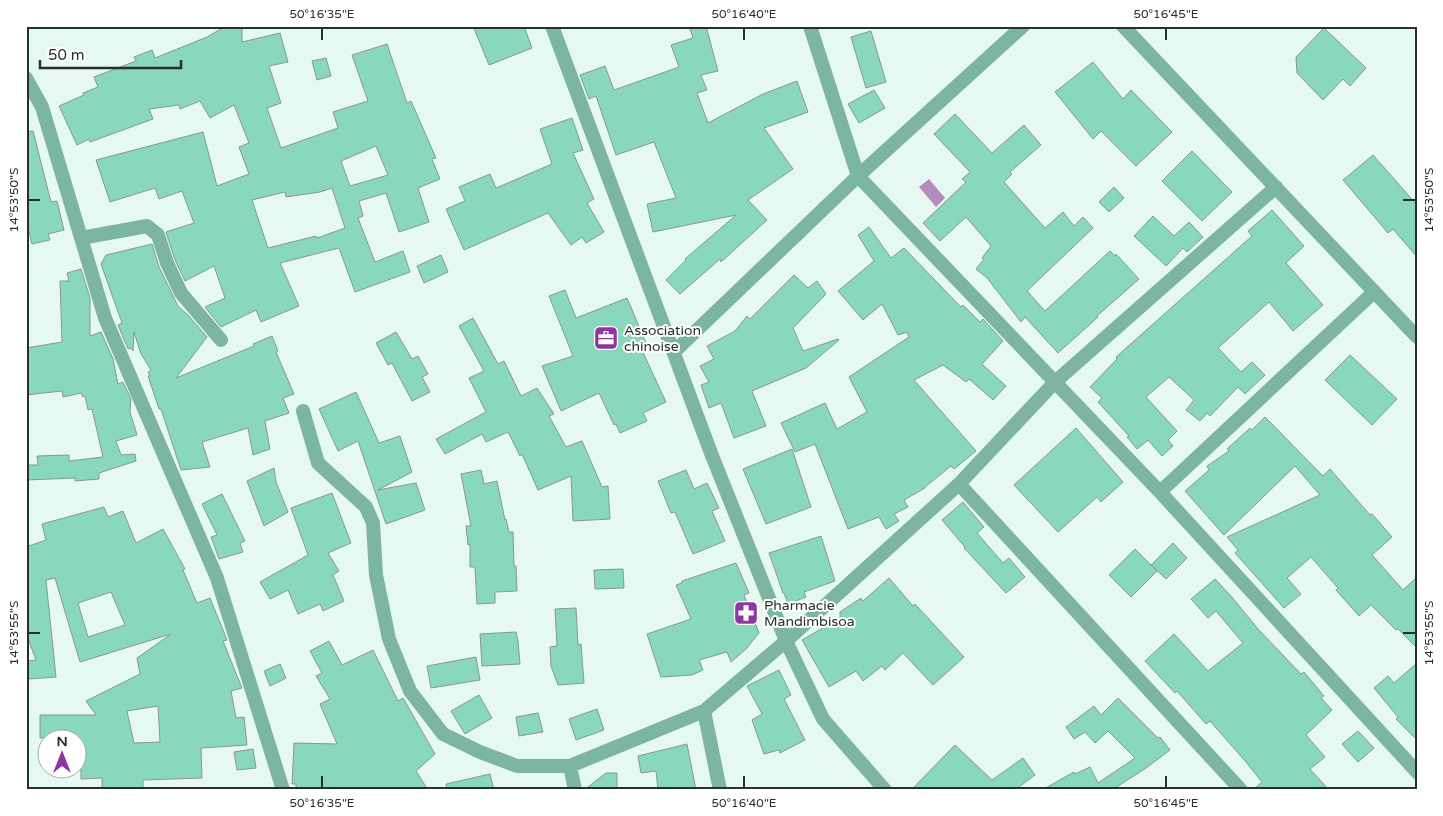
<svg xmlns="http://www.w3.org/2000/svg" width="1443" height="816" font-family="'Varela Round',sans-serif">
  <rect width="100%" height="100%" fill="#e5f9f2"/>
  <path fill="#b58cbf" d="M929,179L945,198L936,207L919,187Z"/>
  <path fill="#89d7bd" stroke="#869992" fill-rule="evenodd" d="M226,26H242V42L280,33L288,62L269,66L281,103L267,108L281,148L338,128L333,112L368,101L352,55L387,44L407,103L411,101L436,158L432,159L440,179L418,188L429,222L399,232L386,193L359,201L363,216L358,218L375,262L403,251L410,272L355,292L339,248L280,263L299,306L261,322L256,310L221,327L205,307L225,298L214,266L185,281L175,260L166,232L194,223L182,191L159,199L155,188L110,202L96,160L203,132L217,186L249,174L239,147L249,143L234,105L210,118L200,101L180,109L179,105L149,109L153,119L90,142L89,139L77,145L59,106L84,95L83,93L98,87L94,77L136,61L134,57L152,50L155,58L207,37ZM376,146L388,175L350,186L341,161ZM332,188L345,228L317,238L316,236L268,248L252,200L285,192L286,197L320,192Z
    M473,26H524L532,48L489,65Z
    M689,26H706L718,71L701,75L707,90L697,93L708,123L763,94L797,81L808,112L764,128L793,169L748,200L767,220L721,262L720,259L680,294L666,280L686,260L685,259L736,215L653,232L647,204L676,198L654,142L616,155L596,96L589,99L580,75L605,66L614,90L679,67L671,45L693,38Z
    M1324,28L1366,68L1350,86L1343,79L1323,100L1297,73L1296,57Z
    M871,31L886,82L866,88L851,37Z
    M326,58L331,76L317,80L312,61Z
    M1093,62L1123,99L1131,90L1172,132L1136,166L1101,131L1093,139L1055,92Z
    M874,90L885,108L859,123L848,104Z
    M955,114L992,153L1024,125L1041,145L1010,172L1012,174L1004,182L1045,228L1063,212L1074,226L1083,217L1093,228L1027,291L1045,311L1110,251L1115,256L1116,254L1139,279L1097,316L1098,317L1058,353L1025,317L1021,322L987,278L976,269L984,259L982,258L991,246L966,217L940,241L923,223L966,182L962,179L970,172L934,134Z
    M572,118L583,150L573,153L594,199L587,203L604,232L586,243L582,237L571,245L548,213L464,250L446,209L465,201L459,187L490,174L496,188L552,164L540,129Z
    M33,131L51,202L57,201L64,230L48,234L50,240L32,244L26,220V132Z
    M1192,151L1232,192L1202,221L1162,181Z
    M1373,155L1417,205V257L1393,229L1388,233L1343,180Z
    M1114,187L1124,198L1109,212L1099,202Z
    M1272,210L1304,246L1286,263L1323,305L1293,331L1269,302L1218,348L1241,372L1252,362L1265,375L1245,394L1238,387L1210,416L1207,413L1200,421L1186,410L1194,400L1169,377L1146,397L1177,431L1168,440L1173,446L1162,456L1148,440L1137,449L1127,437L1129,436L1098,402L1102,398L1090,387L1117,359L1116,357L1252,236L1248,231Z
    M1153,216L1174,236L1189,222L1203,237L1187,252L1183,248L1166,266L1134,236Z
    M869,227L891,258L904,248L961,307L963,305L980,322L983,319L1003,341L982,364L1006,386L993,400L969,379L966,382L943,365L914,380L976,451L954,469L951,466L925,487V488L904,500L908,507L894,514L899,521L886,529L879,517L848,529L815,444L795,452L781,423L825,403L837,429L867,412L849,377L909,337L907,332L898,335L882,304L863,320L838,291L874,261L858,235Z
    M152,244L159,267L178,306L188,315L207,337L176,378L254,346L253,344L272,336L278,351L276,352L294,394L283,398L289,413L265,421L270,449L253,455L248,428L202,442L210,467L181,470L161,409H159L148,376H150L148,372L151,370L141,354L134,332L133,351L131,348L128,349L118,325L122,323L101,264L106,255Z
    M441,255L448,272L424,283L417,266Z
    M81,269L90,298V336L101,332L113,359L118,384L123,382L131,399L130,412L137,435L116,441L121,455L135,454L136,461L99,473V479L75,481V478L26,480V465H38L37,456L69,455V461L103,457L92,409L88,410L85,396L83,397L81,393L63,397L62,391L26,395V348L62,342L60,281H69L67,273Z
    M794,275L808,288L817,281L826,294L793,328L803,351L838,339L839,340L806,368L752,391L766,426L734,438L721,403L709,408L701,385L709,382L700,366L714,359L707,346L735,331L747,316L750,319Z
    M565,290L576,318L627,298L646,343L640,346L666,402L643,413L647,421L620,433L616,424L614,425L599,393L561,411L542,366L573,356L549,296Z
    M473,318L498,364L504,361L521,396L537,388L554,414L549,416L566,447L582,441L602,487L608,486L610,519L573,521L571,476L538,490L522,454L520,456L508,432L486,442L482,434L445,454L436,439L486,412L469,378L484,371L459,326Z
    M396,332L412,359L418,356L428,374L422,377L430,392L412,401L392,363L388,365L376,343Z
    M1350,355L1397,399L1372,425L1325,380Z
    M356,392L379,443L400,436L412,472L378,490L416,483L425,510L386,524L358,441L338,451L319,409Z
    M1265,417L1323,476L1330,469L1370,515L1372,514L1392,537L1372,555L1403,590L1417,577V648L1398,629L1396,630L1371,605L1359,616L1336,590L1338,588L1311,557L1287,578L1301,594L1284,608L1235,553L1238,550L1227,537L1320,495L1295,466L1224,535L1185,491L1209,470L1207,466L1229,451L1227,449L1250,428L1252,430Z
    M1076,428L1123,482L1101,502L1097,497L1058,532L1014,485Z
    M792,449L811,507L766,524L743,469Z
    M274,468L276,482L288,512L264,526L247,481Z
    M481,470L484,484L497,481L505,520L506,519L509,532H513L514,566H516L517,591L495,592V603L477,604L475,567H470V544L468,545L466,526H471L461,474Z
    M686,470L694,489L707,483L719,508L712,511L725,541L693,554L675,512L671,513L658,481Z
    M332,493L351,543L328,553L339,571L333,575L344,601L323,611L320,604L298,614L288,590L270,599L260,582L308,555L291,508Z
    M222,494L245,541L240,543L243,552L219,559L211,537L217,535L202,504Z
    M963,502L984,527L977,533L1003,563L1009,558L1025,577L1006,593L964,548L965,547L942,520Z
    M104,507L108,517L123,511L136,543L163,529L185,569L183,570L197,603L210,598L227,640L223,641L242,688L231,691L236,718L244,717L247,745L201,748L202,778L143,780V790H102V778L81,779V770H78V738H40V715H96L86,701L140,674L137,658L171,634L80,662L55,578L46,580L56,677L29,679L27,661L36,660L26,633V547L46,540L42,524ZM111,592L125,625L88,637L78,603ZM158,706L160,742L134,743L127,711Z
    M821,536L835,581L804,592L806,597L788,604L784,593H783L769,553Z
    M1173,543L1187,558L1166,579L1151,565Z
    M1135,549L1157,571L1131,597L1109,575Z
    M736,563L749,593L744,595L759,633L746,649L731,662L727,652L699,660L703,670L692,675L661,677L647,634L691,619L676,585L682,583V581Z
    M623,569L624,588L595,589L594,570Z
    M889,578L913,606L915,604L964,657L933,685L903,653L885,670L882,666L863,681L856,671L829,687L802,640L840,618V612L861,598L863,601Z
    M1215,579L1231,596L1258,629L1301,674L1304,672L1324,696L1321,698L1332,710L1306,735L1325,757L1310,769L1329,790H1253L1262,782L1246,762L1210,721L1206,724L1177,691L1175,693L1145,661L1174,634L1208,671L1243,643L1216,611L1208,618L1191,599Z
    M576,608L578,645L581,644L584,683L558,685L551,666L550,647L557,646L555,609Z
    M516,632L518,641L520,664L482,666L480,634Z
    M329,641L342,665L373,650L398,701L403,698L435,754L416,771L428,790H296V784H292L294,743L337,744L320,704L330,699L316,676L322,673L310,651Z
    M476,657L480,680L431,688L427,666Z
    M1417,663V740L1396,719L1398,717L1374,688L1388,676L1394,683Z
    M280,664L286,678L270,686L264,671Z
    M779,670L791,695L784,699L805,740L780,753L779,750L764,754L752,720L762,714L747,686Z
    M479,695L492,718L465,734L451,711Z
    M1118,698L1158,738L1160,737L1170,750L1146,768L1112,790H1042L1074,772L1075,774L1090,767L1098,783L1135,758L1108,731L1095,743L1085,732L1074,739L1066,727L1094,706L1101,715Z
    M597,709L604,730L576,740L569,719Z
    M538,713L543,732L519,736L516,717Z
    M1358,731L1374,748L1358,762L1342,744Z
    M687,744L696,790H658L656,771L641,773L638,756Z
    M955,745L992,780L1023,758L1035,775L1015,790H911Z
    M253,749L256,768L237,770L234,752Z
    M606,773H617V790H584Z
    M490,774L494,790H447L446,784Z"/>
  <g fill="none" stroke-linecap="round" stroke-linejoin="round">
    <path stroke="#7cb5a1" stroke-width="14" d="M810,26L858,176L1160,492L1417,772
      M26,78L42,107L105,318L217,578L283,790
      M81,238L147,226L158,235L167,263L181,293L221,340
      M303,411L318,463L366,507L373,523L376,575L389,639L410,691L443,734L480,752L517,766H570L704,711L786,641L959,484L1055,382L1276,187
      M959,484L1241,790
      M1160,492L1374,292
      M704,711L720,790
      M570,766L575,790"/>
    <path stroke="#7cb5a1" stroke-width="14" d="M552,26L711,453L786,641L823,719L885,790
      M1123,26L1417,337
      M674,352L858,176L1023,26"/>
  </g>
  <path fill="none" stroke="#28302d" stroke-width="2" d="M322,28V40M744,28V40M1166,28V40M28,200H40M1403,200H1416M28,633H40M1403,633H1416M322,776V788M744,776V788M1166,776V788"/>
  <defs>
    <symbol id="office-square" viewBox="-11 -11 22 22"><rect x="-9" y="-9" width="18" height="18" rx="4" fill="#8d36a2" stroke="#fff"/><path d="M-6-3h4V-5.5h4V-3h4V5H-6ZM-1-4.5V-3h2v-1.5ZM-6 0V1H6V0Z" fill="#fff"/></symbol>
    <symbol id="pharmacy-square" viewBox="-11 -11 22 22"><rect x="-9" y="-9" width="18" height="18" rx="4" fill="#8d36a2" stroke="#fff"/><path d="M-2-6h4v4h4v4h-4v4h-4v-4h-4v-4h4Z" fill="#fff"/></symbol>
  </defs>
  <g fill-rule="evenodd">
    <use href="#office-square" x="592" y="324" width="28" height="28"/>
    <use href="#pharmacy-square" x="732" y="599" width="28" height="28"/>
  </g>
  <g text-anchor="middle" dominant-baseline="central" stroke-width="4" stroke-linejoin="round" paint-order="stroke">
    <g font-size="14" fill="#28302d" stroke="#fff" text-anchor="start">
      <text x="624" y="330">Association<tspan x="624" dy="16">chinoise</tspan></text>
      <text x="764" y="605">Pharmacie<tspan x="764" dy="16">Mandimbisoa</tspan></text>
    </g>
  </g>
  <rect width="1443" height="816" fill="none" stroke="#ffffff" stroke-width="55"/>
  <g transform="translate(62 754)"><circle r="24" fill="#ffffff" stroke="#a9acab"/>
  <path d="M0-4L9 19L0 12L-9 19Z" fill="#8d36a2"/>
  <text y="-8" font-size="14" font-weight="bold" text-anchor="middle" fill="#28302d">N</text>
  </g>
  <path d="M40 60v8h141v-8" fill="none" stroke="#28302d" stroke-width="2.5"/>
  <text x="48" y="60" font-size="15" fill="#28302d" stroke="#ffffff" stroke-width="4" paint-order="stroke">50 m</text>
  <rect x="28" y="28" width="1388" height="760" fill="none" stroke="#28302d" stroke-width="2"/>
  <g font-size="12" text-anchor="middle" fill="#28302d">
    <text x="322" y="18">50°16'35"E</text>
    <text x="744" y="18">50°16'40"E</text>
    <text x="1166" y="18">50°16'45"E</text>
    <text transform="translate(14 200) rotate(-90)" y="4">14°53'50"S</text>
    <text transform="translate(1429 200) rotate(-90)" y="4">14°53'50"S</text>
    <text transform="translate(14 633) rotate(-90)" y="4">14°53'55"S</text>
    <text transform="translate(1429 633) rotate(-90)" y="4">14°53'55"S</text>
    <text x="322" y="807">50°16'35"E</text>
    <text x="744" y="807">50°16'40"E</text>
    <text x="1166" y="807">50°16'45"E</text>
  </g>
</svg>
